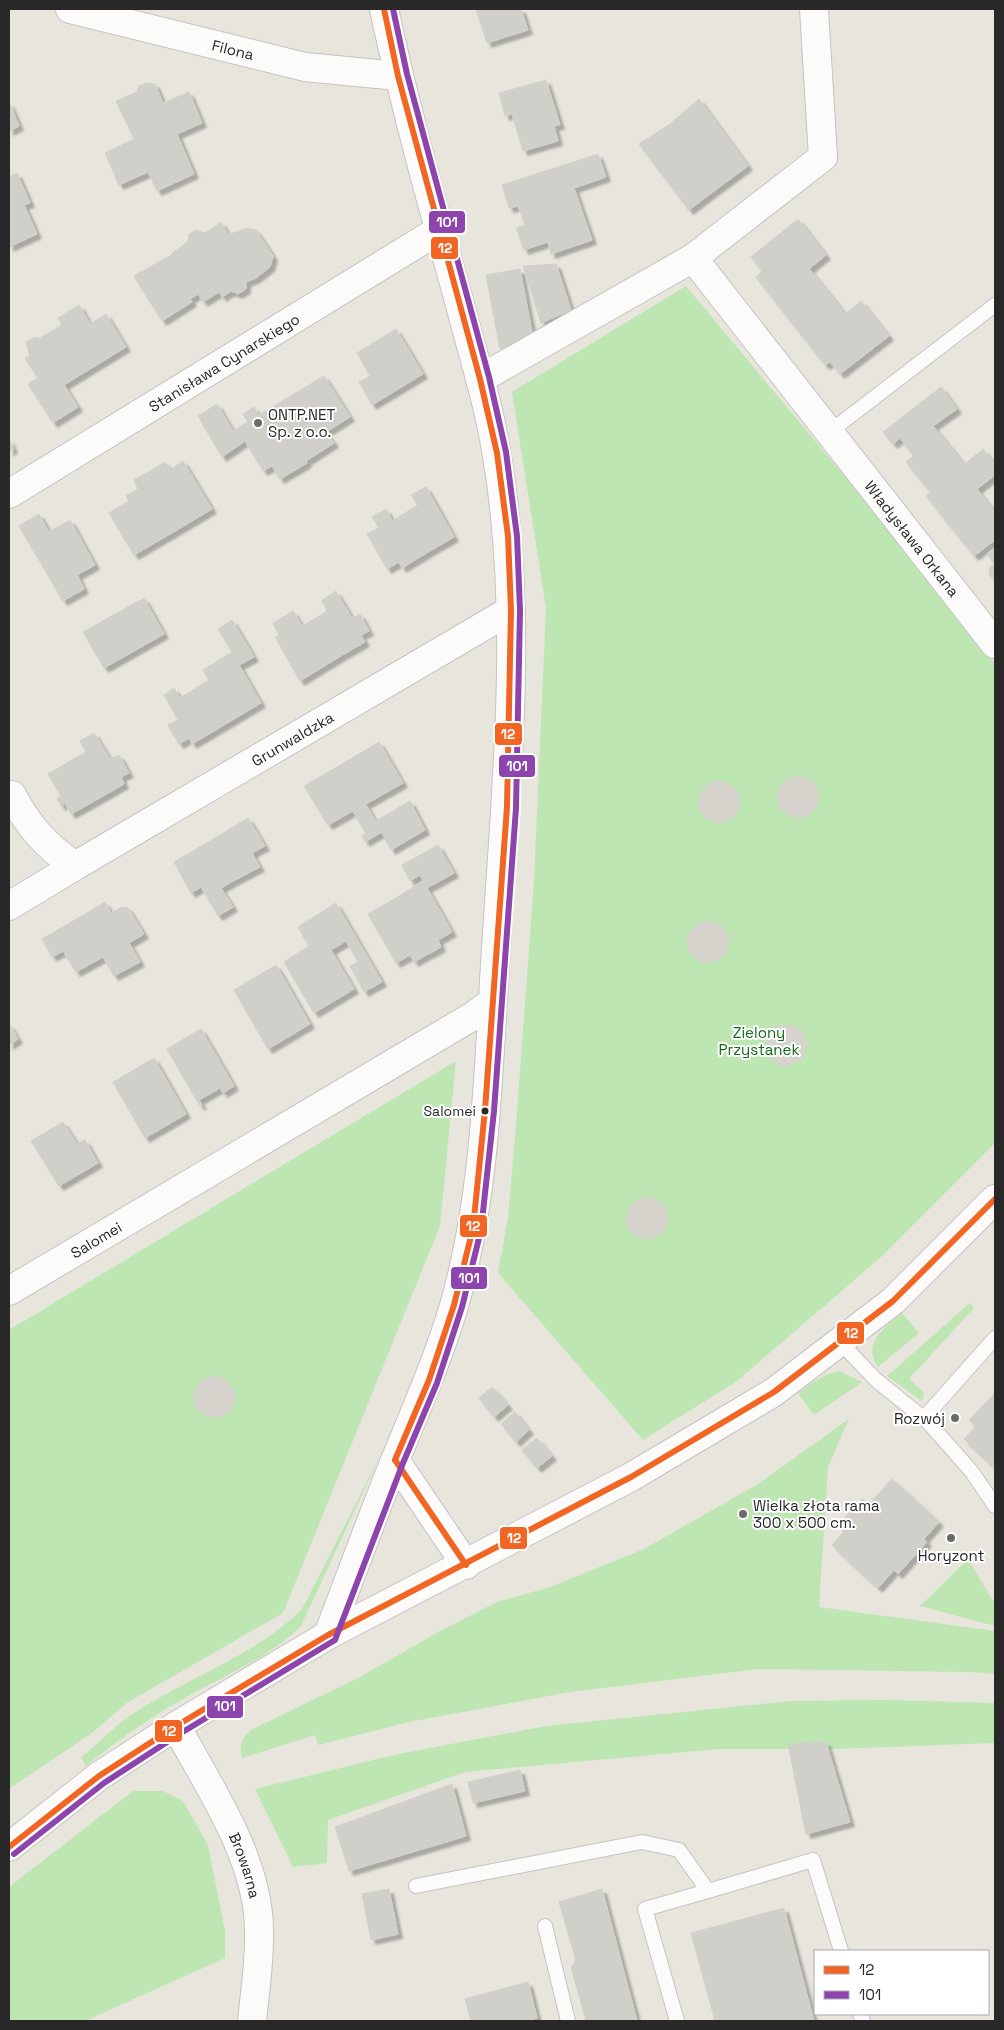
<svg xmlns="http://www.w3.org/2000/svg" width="1004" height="2030" font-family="'Space Grotesk',sans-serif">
  <defs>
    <filter id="shadow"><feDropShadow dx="4.5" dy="4.5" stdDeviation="1" flood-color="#0004"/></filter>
  </defs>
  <rect width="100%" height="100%" fill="#e8e5dd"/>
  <path fill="#bde6b3" d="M686,286L931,580L995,663V1143L880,1258L737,1381L643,1440L498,1273L508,1218L516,1126L534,881L546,608L512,392Z
    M456,1061L440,1226L283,1613L128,1702L93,1732L9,1789V1330Z
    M970,1303L974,1308L909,1379L924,1393L922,1401L887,1376Z
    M902,1313L919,1333L878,1367C862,1343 884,1328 902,1313Z
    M839,1371L862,1382L814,1415L798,1393C811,1383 823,1374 839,1371Z
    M849,1419L828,1467L819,1607L995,1631V1674L969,1672L758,1669L570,1692L409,1722L318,1745L315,1735L242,1758C239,1746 241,1739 251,1730L360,1677L440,1631L497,1602L550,1587L644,1549L758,1484Z
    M380,1456L301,1626C274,1654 228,1674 194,1693C155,1714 120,1738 86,1766L81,1758L84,1755C102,1740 120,1721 140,1709C193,1676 257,1654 302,1609Z
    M968,1559L995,1604V1626L920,1606Z
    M886,1700L995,1703V1743L835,1749H719L465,1772L328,1820L327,1863L293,1867L255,1789L394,1755L546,1726L791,1701Z
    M133,1791H163L183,1801L208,1845L225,1931V1958L85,2021H9V1887Z"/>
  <path fill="#d6d4cc" d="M777 797a21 21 0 1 1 42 0a21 21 0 1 1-42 0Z
    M698 802a21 21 0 1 1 42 0a21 21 0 1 1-42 0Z
    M687 942a21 21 0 1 1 42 0a21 21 0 1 1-42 0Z
    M765 1045a21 21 0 1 1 42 0a21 21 0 1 1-42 0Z
    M626 1218a21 21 0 1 1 42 0a21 21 0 1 1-42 0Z
    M193 1397a21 21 0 1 1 42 0a21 21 0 1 1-42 0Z"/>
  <path fill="#d0cfc9" stroke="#d2d0c9" filter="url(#shadow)" d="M476,9H521L528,30L487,43Z
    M546,80L560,125L554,126L558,141L523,151L512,114L505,116L499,93Z
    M146,83L155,84L163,103L189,92L202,123L177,134L194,174L157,191L148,172L119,185L105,153L134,139L116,101L137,92L139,86Z
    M699,99L748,166L718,188L670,124Z
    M9,102L19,126L9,131Z
    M670,124L718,188L689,210L639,144Z
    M598,154L606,177L574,188L592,240L551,254L548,242L524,250L516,228L525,225L518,206L509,208L502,185Z
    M17,173L30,203L24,205L37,234L9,247V177Z
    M798,219L826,255L809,269L828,292L792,323L756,277L762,271L751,257Z
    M221,222L228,235L246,228L256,230L273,256L270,267L256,278L246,282V289L238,294L231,291L222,297L219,292L203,302L198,294L190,299L192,302L162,321L134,276L173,254L172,253L188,242L189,234L196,230L205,233Z
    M556,264L571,310L541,323L523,266Z
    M520,269L534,343L500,349L486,275Z
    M828,292L845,314L861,301L889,336L840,374L830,362L825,365L792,323Z
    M79,305L90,324L106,314L126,347L64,385L78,407L53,423L28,384L38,378L25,358L30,356L26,342L35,337L40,338L62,325L58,318Z
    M396,329L423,374L372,405L359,382L370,376L357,353Z
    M324,376L350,417L326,432L334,443L306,461L274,406Z
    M941,387L957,409L933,426L964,464L930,492L906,462L914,456L900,438L893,444L883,432Z
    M217,404L233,431L248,422L243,414L254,407L259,415L274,406L307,463L280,479L272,466L263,471L245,441L222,457L198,416Z
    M9,439L13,449L9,451Z
    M983,449L995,464V475L977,489L995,512V540L974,556L926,496Z
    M183,461L212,509L182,527L150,471L165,462L170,470Z
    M150,471L182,527L134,555L109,513L129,501L126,496L138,489L134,480Z
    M426,487L454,537L428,552L405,513L418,505L411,495Z
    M386,509L392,521L405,513L428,552L402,568L399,562L387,569L367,534L379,528L372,517Z
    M39,514L49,532L70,520L95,565L77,575L84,589L63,601L19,526Z
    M995,548V581L989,574L990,567L994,564L987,554Z
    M336,591L352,618L360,614L369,631L361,635L365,642L339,657L316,618L327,611L322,600Z
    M144,598L164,634L104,668L83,632Z
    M293,611L302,626L316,618L339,657L300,681L275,637L279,635L273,623Z
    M232,620L254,657L239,665L261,703L192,744L189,738L179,744L168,725L178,720L164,695L174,688L180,698L209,680L203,670L232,652L218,629Z
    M94,733L110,759L119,755L129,773L121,777L124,784L98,799L75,758L86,752L80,741Z
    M379,742L403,783L366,804L342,764Z
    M75,758L98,799L71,814L65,803L61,806L57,798L61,796L48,774Z
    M342,764L382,832L365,842L362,836L366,834L353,811L328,825L304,786Z
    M410,801L425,830L391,850L376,821Z
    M248,818L265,846L252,853L260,867L235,880L210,841Z
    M210,841L235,880L221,888L233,907L218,916L201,887L191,893L174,862Z
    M438,845L454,873L427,888L420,875L410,881L402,865Z
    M423,881L452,932L438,940L441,947L429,954L396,898Z
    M396,898L428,954L414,962L410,955L396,963L368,914Z
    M105,902L111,913L122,907L128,908L144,934L129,943L140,962L114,976L80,917Z
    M336,903L382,982L364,992L350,966L358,962L346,941L331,950L354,989L314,1013L284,962L309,946L298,927Z
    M80,917L103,957L76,972L63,951L52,957L42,939Z
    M276,965L310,1024L268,1049L234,990Z
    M9,1024L18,1039L9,1045Z
    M201,1029L234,1086L223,1093L220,1088L199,1100L202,1105L200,1106L167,1049Z
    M154,1058L186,1114L145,1138L113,1082Z
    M63,1122L77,1144L85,1140L98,1163L59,1186L31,1141Z
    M492,1387L508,1405L494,1417L479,1398Z
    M994,1394L995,1396V1468L964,1439L976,1426L969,1420Z
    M515,1412L529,1430L516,1442L501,1424Z
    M537,1438L552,1456L537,1468L522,1450Z
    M892,1479L939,1522L924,1539L927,1542L898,1574L894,1570L878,1588L832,1545L845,1531L838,1525L862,1499L869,1504Z
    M826,1742L850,1822L806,1834L788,1744Z
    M520,1770L525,1791L473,1803L468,1782Z
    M452,1784L466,1836L349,1871L335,1827Z
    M389,1889L398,1934L371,1940L362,1894Z
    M602,1889L637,2021H586L571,1967L575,1963V1957L559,1902Z
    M784,1908L814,2021H715L691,1933Z
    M528,1982L537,2018L525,2021H471L465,1999Z"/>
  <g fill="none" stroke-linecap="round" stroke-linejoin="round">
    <defs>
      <path id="lane" d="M828,433L995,305
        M840,1342L875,1379L928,1422L972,1472L995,1506
        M924,1418L995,1338
        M416,1886L642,1842L679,1850L708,1891L813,1860L841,1951
        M545,1926L568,2021
        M860,2014L863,2021
        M677,2021L645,1909L708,1891"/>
      <g id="street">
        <path id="s1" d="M70,9L305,67L398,76"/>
        <path d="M693,258L823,157L814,9"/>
        <path id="s2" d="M480,379L693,258L995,644"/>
        <path id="s3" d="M9,494L439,230"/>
        <path d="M9,795H12C29,827 45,845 75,866L9,906"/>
        <path id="s4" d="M75,866L511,610"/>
        <path id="s5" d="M9,1291L473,1016L492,1002"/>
        <path d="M395,1460L466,1565"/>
        <path d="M328,1635C350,1578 371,1520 394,1463C415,1411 438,1360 454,1306C487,1191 488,1068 496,949C506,786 524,618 497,456C489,404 472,352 459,301C432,204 405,107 384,9"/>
        <path id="s6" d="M176,1726C209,1787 258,1858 259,1929C260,1960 255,1991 252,2021"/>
      </g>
      <path id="secondary" d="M9,1847L99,1776L176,1726L328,1635L631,1477L774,1392L893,1301L995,1199"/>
    </defs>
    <use href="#lane" stroke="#c5c3c3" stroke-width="16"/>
    <use href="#street" stroke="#c5c3c3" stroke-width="30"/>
    <use href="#secondary" stroke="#c5c3c3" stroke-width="30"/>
    <use href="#lane" stroke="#fcfbfa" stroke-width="14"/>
    <use href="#street" stroke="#fcfbfa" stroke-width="28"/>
    <use href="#secondary" stroke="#fcfbfa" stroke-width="28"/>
    <defs>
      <path id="bus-1" d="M384,9L398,76L480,379L497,453L508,536L511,610L507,807L485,1110L473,1228L454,1305L429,1380L395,1460
        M395,1460L466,1565
        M9,1847L99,1776L176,1726L328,1635L631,1477L774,1392L893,1301L995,1199"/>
      <path id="bus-2" d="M14,1854L104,1783L181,1733L335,1640L403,1463L437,1383L462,1307L481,1230L494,1111L516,808L520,610L517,536L506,452L489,377L407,74L393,9"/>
    </defs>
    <use href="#bus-1" stroke="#fff" stroke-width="10"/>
    <use href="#bus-2" stroke="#fff" stroke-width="10"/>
    <use href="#bus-1" stroke="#f26522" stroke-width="6"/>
    <use href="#bus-2" stroke="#8e44ad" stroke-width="6"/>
  </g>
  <g fill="#6b6a67" stroke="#fff" stroke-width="2">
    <circle cx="258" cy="423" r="5"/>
    <circle cx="955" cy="1418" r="5"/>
    <circle cx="743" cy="1514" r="5"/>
    <circle cx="951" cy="1538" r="5"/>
  </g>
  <circle fill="#282828" stroke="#fff" stroke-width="2" cx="485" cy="1111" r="4.5"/>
  <g text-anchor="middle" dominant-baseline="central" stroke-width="4" stroke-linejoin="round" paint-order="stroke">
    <g font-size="14" fill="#282828" stroke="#fff" text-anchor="end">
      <text x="476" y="1111">Salomei</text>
    </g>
    <g font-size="15" fill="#282828" stroke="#fff">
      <text stroke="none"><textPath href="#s1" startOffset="168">Filona</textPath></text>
      <text stroke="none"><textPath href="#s3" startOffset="252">Stanisława Cynarskiego</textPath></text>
      <text stroke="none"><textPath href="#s2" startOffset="601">Władysława Orkana</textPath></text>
      <text stroke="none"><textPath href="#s4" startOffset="252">Grunwaldzka</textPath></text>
      <text stroke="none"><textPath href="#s5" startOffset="101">Salomei</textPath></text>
      <text stroke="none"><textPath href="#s6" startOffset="156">Browarna</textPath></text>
    </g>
    <g font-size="15" fill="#282828" stroke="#fff" text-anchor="start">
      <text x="268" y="414">ONTP.NET<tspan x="268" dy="17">Sp. z o.o.</tspan></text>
      <text x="945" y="1418" text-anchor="end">Rozwój</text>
      <text x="753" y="1505">Wielka złota rama<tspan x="753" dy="17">300 x 500 cm.</tspan></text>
      <text x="951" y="1555" text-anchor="middle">Horyzont</text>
    </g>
    <g font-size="15" fill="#146917" stroke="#fff">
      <text x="759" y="1032">Zielony<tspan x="759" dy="17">Przystanek</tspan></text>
    </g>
  </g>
  <g stroke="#fff" stroke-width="2">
    <rect x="428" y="210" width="38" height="24" rx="5" fill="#8e44ad"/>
    <rect x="430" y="236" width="29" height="24" rx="5" fill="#f26522"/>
    <rect x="494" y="722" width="29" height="24" rx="5" fill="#f26522"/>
    <rect x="498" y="754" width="38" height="24" rx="5" fill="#8e44ad"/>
    <rect x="459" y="1214" width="29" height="24" rx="5" fill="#f26522"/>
    <rect x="450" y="1266" width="38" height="24" rx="5" fill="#8e44ad"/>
    <rect x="836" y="1321" width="29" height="24" rx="5" fill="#f26522"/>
    <rect x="499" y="1526" width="29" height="24" rx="5" fill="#f26522"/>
    <rect x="206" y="1695" width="38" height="24" rx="5" fill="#8e44ad"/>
    <rect x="154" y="1719" width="29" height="24" rx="5" fill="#f26522"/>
  </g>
  <g font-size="14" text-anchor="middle" font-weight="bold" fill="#fff">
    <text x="447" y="227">101</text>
    <text x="445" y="253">12</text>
    <text x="508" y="739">12</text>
    <text x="517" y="771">101</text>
    <text x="473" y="1231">12</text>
    <text x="469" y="1283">101</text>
    <text x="851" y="1338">12</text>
    <text x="514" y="1543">12</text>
    <text x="225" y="1711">101</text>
    <text x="169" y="1736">12</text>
  </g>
  <rect width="1004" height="2030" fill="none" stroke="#282828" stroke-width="20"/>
  <rect x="814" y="1950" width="175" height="65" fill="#ffffff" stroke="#a9a9a9"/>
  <rect x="824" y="1966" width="25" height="8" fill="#f26522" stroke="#a9a9a9"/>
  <text x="859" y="1975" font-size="15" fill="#282828">12</text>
  <rect x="824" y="1991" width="25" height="8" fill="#8e44ad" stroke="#a9a9a9"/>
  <text x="859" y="2000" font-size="15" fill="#282828">101</text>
</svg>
